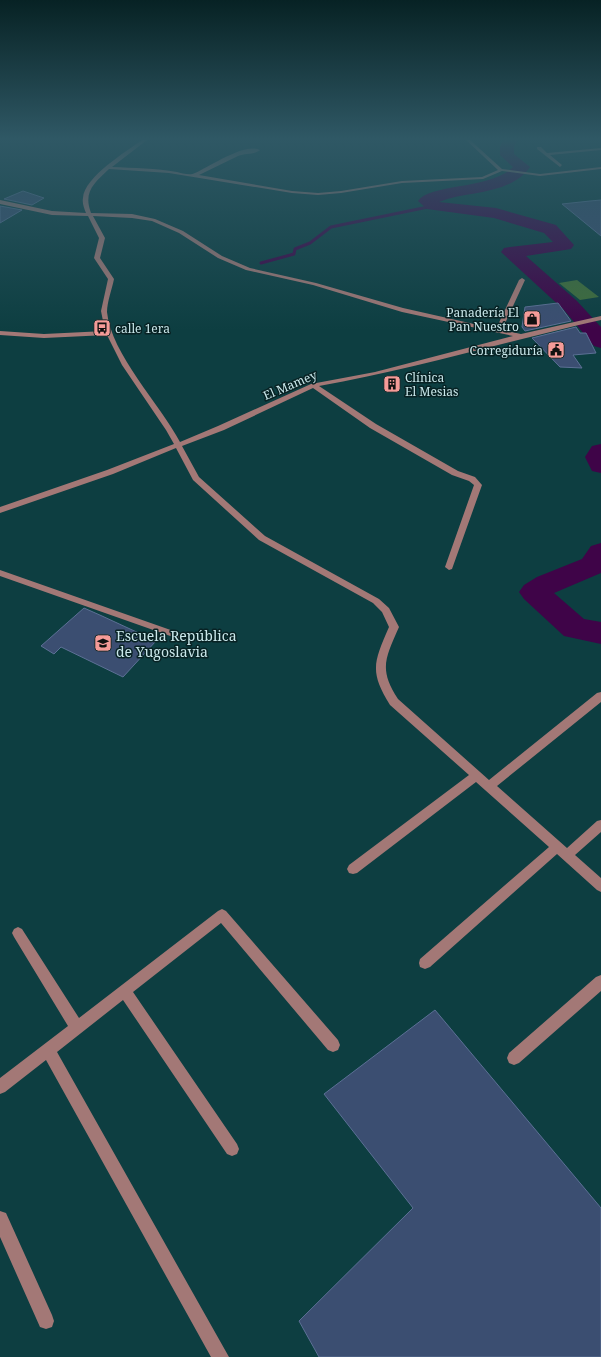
<svg xmlns="http://www.w3.org/2000/svg" width="601" height="1357" font-family="'Noto Serif',serif">
  <rect width="100%" height="100%" fill="#0d3e41"/>
  <path fill="#3f6d3b" d="M577,280L599,297L580,300L559,283Z"/>
  <g fill="none" stroke-linecap="round" stroke-linejoin="round">
    <path stroke="#3f0448" stroke-width="3" d="M261,263L294,254L295,249L310,243L331,227L433,206"/>
    <path stroke="#3f0448" stroke-width="3.5" d="M593,329L601,331"/>
    <path fill="#3f0448" fill-rule="evenodd" d="M503,140H517L514,147V154L530,167C509,196 468,190 439,202L496,208L556,225L574,245L571,249L526,256L577,301L599,325L601,327V348L594,346L564,310L501,252L504,248L510,247L553,242L544,233L494,218L427,209L418,201C430,183 490,190 513,167L500,155V147Z
      M601,444V473L592,471L585,457L592,446Z
      M601,543V573L554,593L584,619L601,622V644L564,636L524,599L519,592L524,585L537,577L582,559L591,546Z"/>
  </g>
  <path fill="#3b4e71" stroke="#5c7095" d="M23,191L44,198L32,205L4,199Z
    M601,200V236L562,204L590,201Z
    M0,206L22,210L0,223Z
    M558,303L571,321L525,331L522,327L525,307Z
    M576,327L580,333H586L596,353L573,355L582,368L560,367L532,338Z
    M84,608L102,616L156,641L123,677L61,647L54,654L41,646Z
    M435,1010L601,1208V1357H319L299,1321L413,1208L324,1094Z"/>
  <g fill="none" stroke-linecap="round" stroke-linejoin="round">
    <path fill="#a37876" fill-rule="evenodd" d="M142,140H147L112,167C134,168 156,168 177,172C182,173 190,176 195,173C209,167 245,142 260,150C254,155 245,153 238,156L199,175L292,191L318,193L341,191L402,181L482,177L498,170L466,140H470L502,169L540,174L601,167V169L540,176L502,171L483,179L402,183L341,193L318,195L292,193L169,173L109,169C94,183 83,192 91,213L132,214L155,219L183,231L222,256L250,268L316,283L403,308L496,329L519,280L522,278L525,280L502,330L521,334L601,316V320C507,341 414,369 319,386L376,424L458,471L475,477L482,485L452,569L449,570L445,567L474,485L469,481L452,475L370,428L313,388L224,430L182,446L199,477L265,536L379,599L389,608L399,627C386,657 378,669 398,699L489,780L597,693L601,692V702L497,786L567,848L597,821L601,820V832L575,855L601,878V892L597,890L557,854L430,967L425,969L420,967L419,963L420,959L549,847L476,782L357,873L353,874L349,873L347,869L349,865L469,775L390,705C369,671 374,662 389,627L382,612L373,603L259,540L193,480L176,448L113,474L0,513V507L107,470L174,444L166,430L122,365L107,335L44,338L0,335V331L44,334L105,331L101,311L108,279L94,258L99,238L88,216L52,215L0,204V200L52,211L86,213C84,208 82,203 83,198C84,177 127,151 142,140ZM93,216L132,218L152,221L179,233L218,258L246,270L313,285L402,312L513,336L375,372L311,384L218,426L180,442C160,404 111,354 107,312C107,302 112,289 114,279L100,258L105,238Z
      M537,147H541L547,153L601,148V150L550,155L562,165L560,167L537,149Z
      M0,570L182,634L184,636L179,639L176,638L0,576Z
      M222,909L226,911L338,1040L340,1045L338,1050L333,1052L328,1050L221,923L133,992L237,1144L239,1149L237,1154L232,1156L227,1154L123,1000L57,1052L229,1357H211L46,1060L5,1092L0,1094V1078L68,1026L14,937L12,933L14,929L18,927L22,929L79,1018L218,911Z
      M601,975V991L519,1063L514,1065L509,1063L507,1058L509,1053L596,977Z
      M0,1211L6,1213L52,1315L54,1321L52,1327L46,1329L40,1327L0,1237Z"/>
  </g>
  <linearGradient id="sky" x2="0" y2="1"><stop stop-color="#072224"/><stop offset="0.42" stop-color="#2f5865"/><stop offset="1" stop-color="#2f5865" stop-opacity="0"/></linearGradient>
  <rect width="601" height="330" fill="url(#sky)"/>
  <defs>
    <symbol id="shop-square" viewBox="-11 -11 22 22"><rect x="-9" y="-9" width="18" height="18" rx="4" fill="#f59b98" stroke="#082224"/><path d="M-5-2.5h2.3a2.7 3.5 0 0 1 5.4 0H5L5.5 6h-11ZM-1.5-2.5h3a1.5 2.3 0 0 0-3 0Z" fill="#111"/></symbol>
    <symbol id="bus-square" viewBox="-11 -11 22 22"><rect x="-9" y="-9" width="18" height="18" rx="4" fill="#f59b98" stroke="#082224"/><path d="M-5-6H5V4H4V6H2V4H-2V6H-4V4H-5ZM-3.5-4V0h7V-4ZM-3.5 1.2v1.5H-2V1.2ZM2 1.2v1.5H3.5V1.2Z" fill="#111"/></symbol>
    <symbol id="civic-square" viewBox="-11 -11 22 22"><rect x="-9" y="-9" width="18" height="18" rx="4" fill="#f59b98" stroke="#082224"/><path d="M-.6-6.5H3V-4.5H.6V-3L4-1V1h2V6H-6V1h2V-1L-.6-3ZM-1.2 2.5V6h2.4V2.5Z" fill="#111"/></symbol>
    <symbol id="building-square" viewBox="-11 -11 22 22"><rect x="-9" y="-9" width="18" height="18" rx="4" fill="#f59b98" stroke="#082224"/><path d="M-4-6H4V6H1V3H-1V6H-4ZM-2.5-4.3h1.7v1.8h-1.7ZM.8-4.3h1.7v1.8H.8ZM-2.5-1h1.7V.8h-1.7ZM.8-1h1.7V.8H.8Z" fill="#111"/></symbol>
    <symbol id="school-square" viewBox="-11 -11 22 22"><rect x="-9" y="-9" width="18" height="18" rx="4" fill="#f59b98" stroke="#082224"/><path d="M0-5L7-2L0 1L-7-2ZM-4 1L0 2.5L4 1V4Q0 6-4 4Z" fill="#111"/></symbol>
  </defs>
  <g fill-rule="evenodd">
    <use href="#shop-square" x="522" y="309" width="20" height="20"/>
    <use href="#bus-square" x="92" y="318" width="20" height="20"/>
    <use href="#civic-square" x="546" y="340" width="20" height="20"/>
    <use href="#building-square" x="382" y="374" width="20" height="20"/>
    <use href="#school-square" x="93" y="633" width="20" height="20"/>
  </g>
  <g text-anchor="middle" dominant-baseline="central" stroke-width="3" stroke-linejoin="round" paint-order="stroke">
    <g font-size="12" fill="#cae8eb" stroke="#082224" text-anchor="end">
      <text x="519" y="312">Panadería El<tspan x="519" dy="14">Pan Nuestro</tspan></text>
      <text x="115" y="328" text-anchor="start">calle 1era</text>
      <text x="543" y="350">Corregiduría</text>
      <text x="405" y="377" text-anchor="start">Clínica<tspan x="405" dy="14">El Mesias</tspan></text>
    </g>
    <g font-size="12" fill="#cae8eb" stroke="#082224">
      <text transform="translate(290 385) rotate(-23)">El Mamey</text>
    </g>
    <g font-size="14" fill="#cae8eb" stroke="#082224" text-anchor="start">
      <text x="116" y="635">Escuela República<tspan x="116" dy="16">de Yugoslavia</tspan></text>
    </g>
  </g>
</svg>
